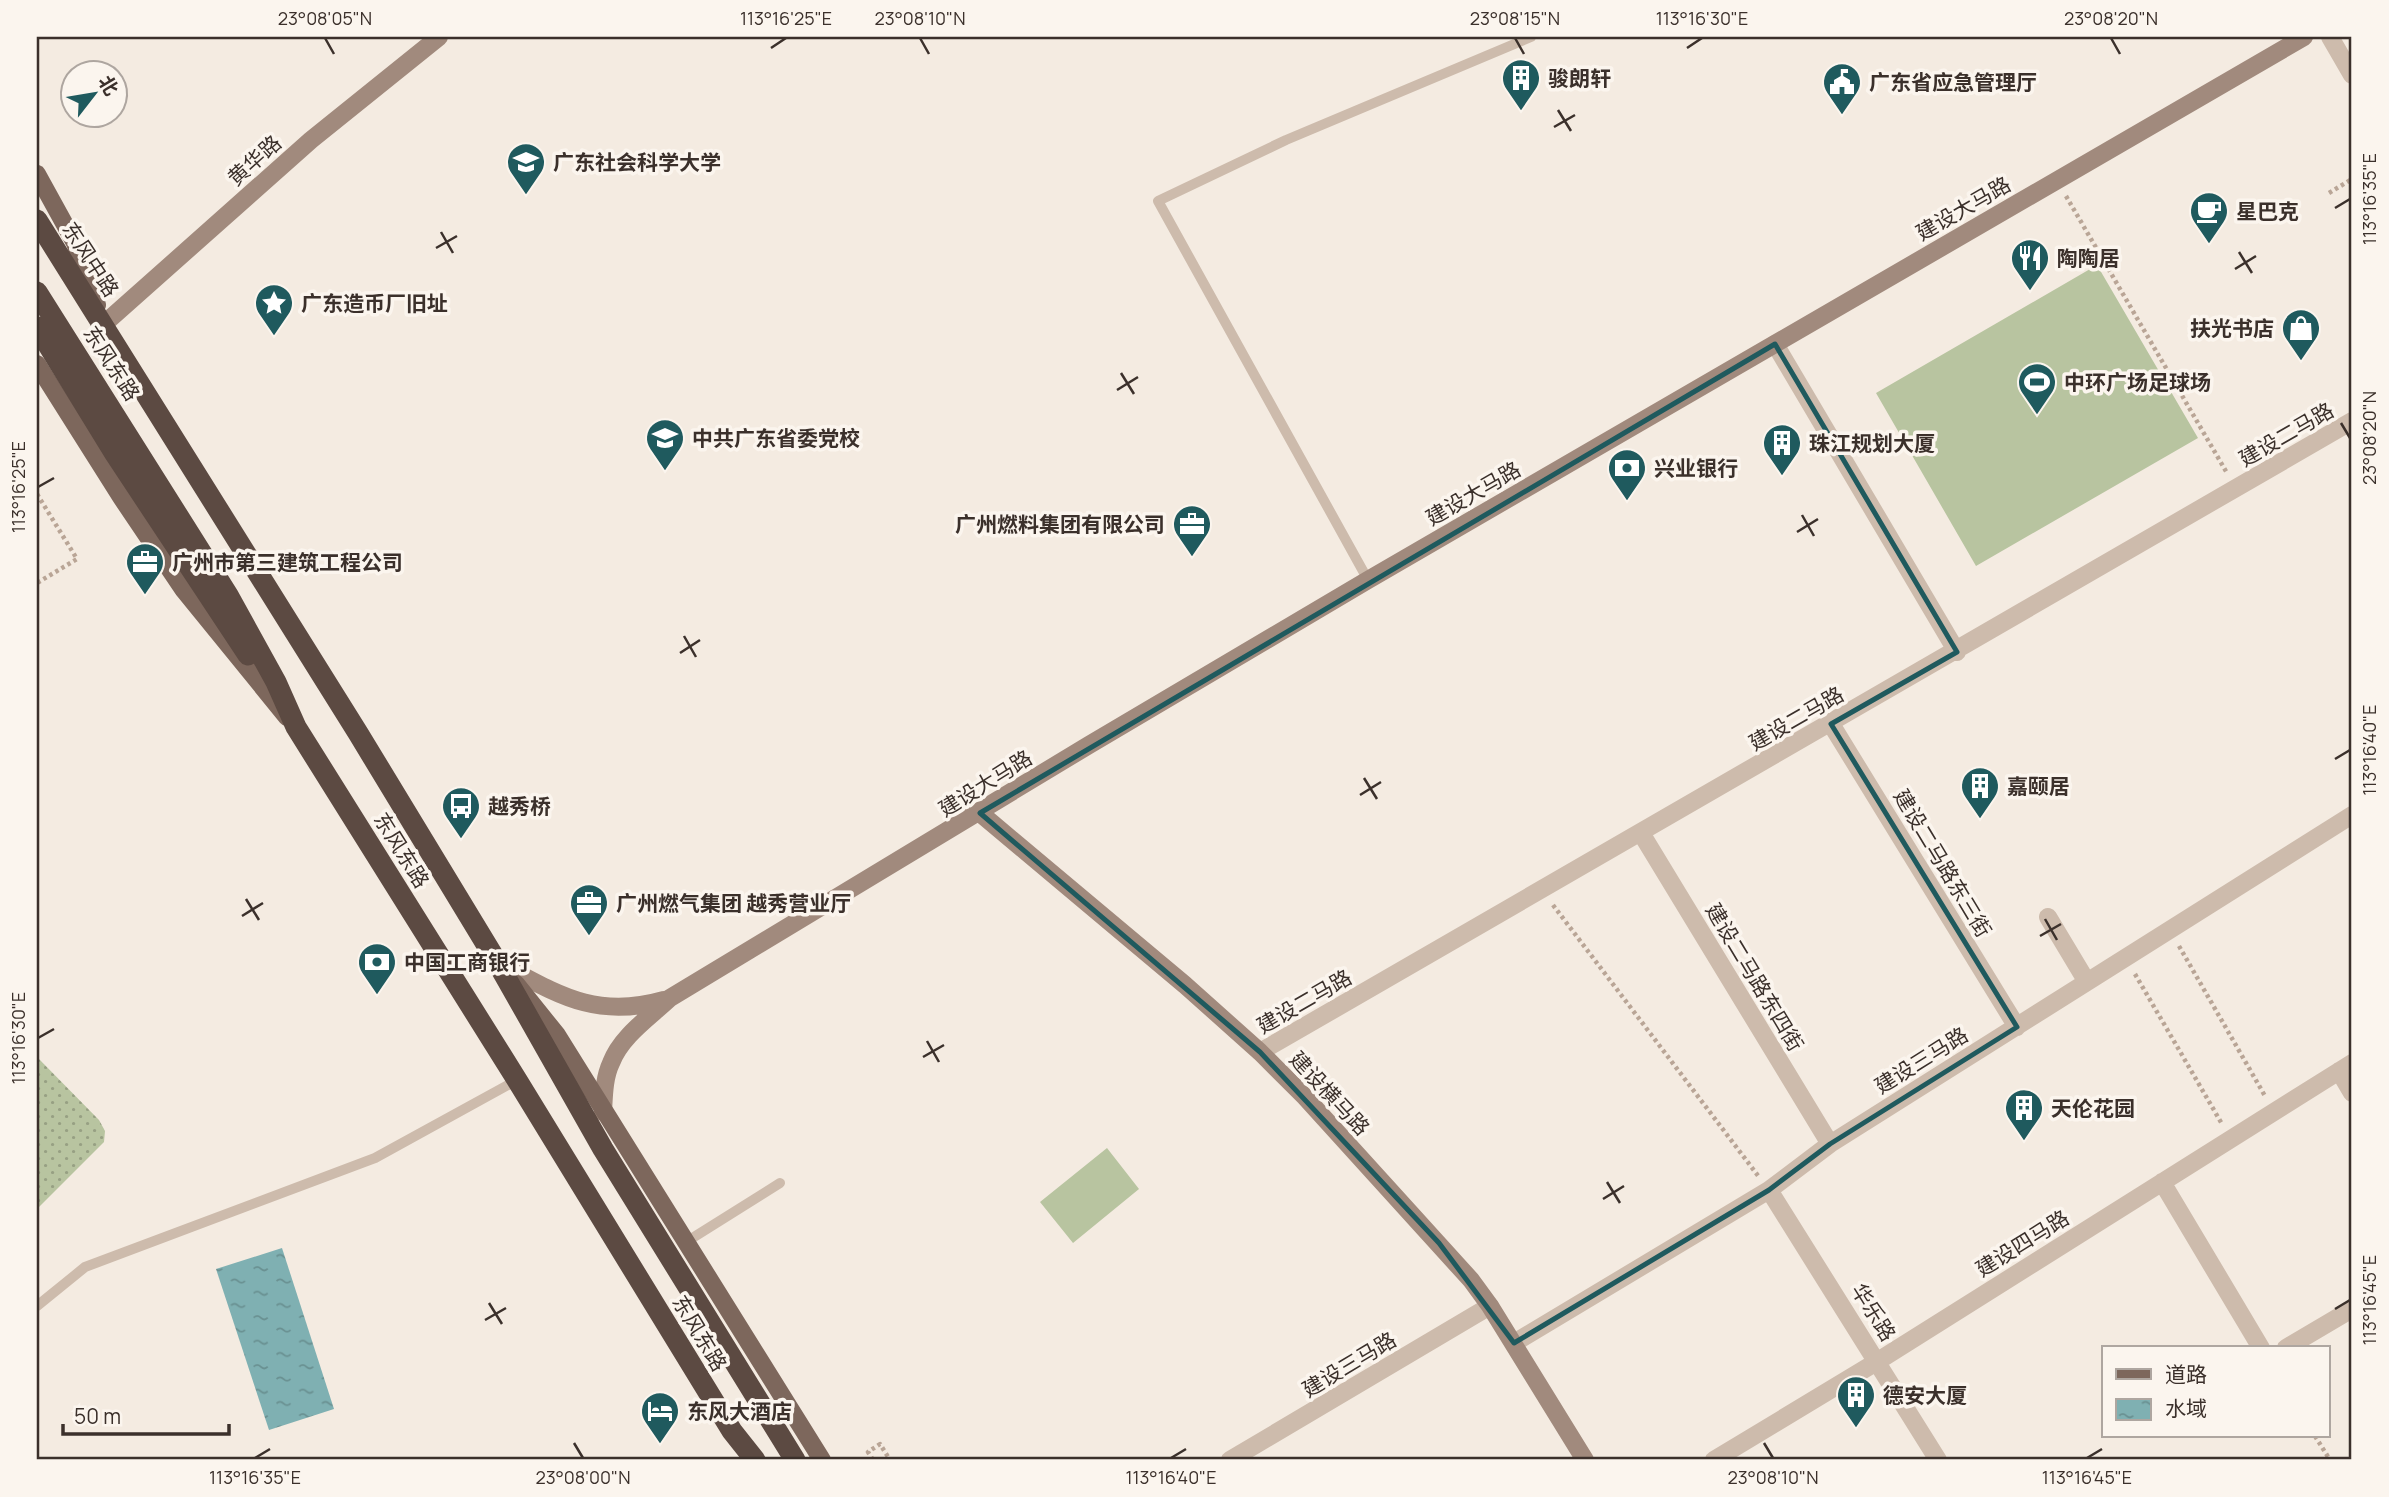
<svg xmlns="http://www.w3.org/2000/svg" width="2389" height="1497" font-family="Manrope,'Noto Sans SC',sans-serif">
  <defs>
    <pattern id="green-dots" width="8" height="8" patternUnits="userSpaceOnUse" patternTransform="scale(1.75)"><rect width="8" height="8" fill="#b8c4a0"/><path d="M2 2h.1M6 6h.1" fill="none" stroke="#97a083" stroke-width="1.8" stroke-linecap="round"/></pattern>
    <pattern id="water-ripples" width="26" height="14" patternUnits="userSpaceOnUse" patternTransform="scale(1.75)"><rect width="26" height="14" fill="#7fb0b2"/><path d="M2 4q2-2 4 0t4 0M15 11q2-2 4 0t4 0" fill="none" stroke="#699091"/></pattern>
  </defs>
  <rect width="100%" height="100%" fill="#f4ebe1"/>
  <path fill="url(#green-dots)" d="M37,1057L99,1120L105,1131L104,1142L37,1209Z"/>
  <path fill="#b8c4a0" d="M2097,265L2198,438L1976,566L1876,393Z
    M1107,1148L1139,1189L1073,1243L1040,1202Z"/>
  <path fill="url(#water-ripples)" d="M282,1248L334,1409L269,1430L216,1269Z"/>
  <g fill="none" stroke-linecap="round" stroke-linejoin="round">
    <path stroke="#b9a596" stroke-width="4.5" stroke-dasharray="3.5 3.5" stroke-linecap="butt" d="M2329,193L2352,179
      M2066,196L2227,473
      M37,494L77,559L37,583
      M1553,905L1759,1177
      M2179,946L2265,1096
      M2135,974L2222,1124
      M2315,1436L2330,1460
      M873,1460L868,1452L880,1444L890,1460"/>
    <path stroke="#cdbbac" stroke-width="10" d="M1368,580L1158,201L1286,140L1531,37
      M686,1242L780,1183
      M37,1306L85,1267L375,1158L517,1080"/>
    <path stroke="#cdbbac" stroke-width="18" d="M2330,37L2352,75
      M1775,344L1957,652
      M1831,724L2017,1027
      M1641,833L1830,1144
      M2048,917L2087,982
      M1260,1052L2352,421
      M2339,1071L2352,1093
      M2162,1182L2261,1348
      M1769,1190L1938,1460
      M1514,1343L1769,1190L1830,1144L2352,815
      M2286,1348L2352,1309
      M1230,1460L1490,1306
      M1714,1460L1878,1361L2352,1063"/>
    <path stroke="#a18a7d" stroke-width="18" d="M104,324L311,140L439,37
      M980,813L1185,985L1260,1052L1305,1097L1471,1280L1490,1306L1585,1460
      M497,962C556,993 594,1020 664,1000
      M603,1112C604,1095 604,1078 611,1063C621,1036 650,1017 670,998L1089,745L1368,580L2304,37"/>
    <path stroke="#7d675c" stroke-width="18" d="M37,174L75,243L97,305
      M37,364L121,497L183,589L287,717
      M516,984L557,1035L822,1460"/>
    <path stroke="#5c4a42" stroke-width="21" d="M37,220L358,733L497,962L603,1149L795,1460
      M37,292L228,595L276,682L296,727L517,1080L732,1431L755,1460
      M37,327L115,454L248,655"/>
  </g>
  <path fill="none" stroke="#1f5a5e" stroke-width="5" stroke-linejoin="round" d="M1775,344L1957,652L1831,724L2017,1027L1830,1144L1769,1190L1514,1343L1439,1243L1260,1052L980,813Z"/>
  <path fill="none" stroke="#3b302b" stroke-width="2.5" d="M325,38L334,54M920,38L929,54M1515,38L1524,54M2111,38L2120,54M771,48L786,38M1687,48L1702,38M1558,110L1571,131M1554,127L1575,115M2335,208L2350,199M441,232L453,253M436,248L457,236M2239,252L2252,273M2235,269L2256,256M1121,373L1134,394M1117,390L1138,377M2341,423L2350,438M38,487L54,478M1802,515L1814,536M1797,532L1818,519M684,636L696,657M680,653L700,640M2335,759L2350,750M1364,778L1377,799M1360,795L1381,782M246,899L259,920M242,916L263,903M2045,919L2057,940M2040,936L2061,924M38,1038L54,1029M927,1041L939,1062M923,1057L944,1045M1607,1182L1620,1203M1603,1199L1624,1186M489,1303L502,1324M2335,1309L2350,1300M485,1320L506,1308M574,1443L583,1458M1764,1443L1773,1458M255,1458L270,1449M1171,1458L1186,1449M2087,1458L2102,1449"/>
  <defs>
    <symbol id="building-pin" viewBox="-11 -11 22 30"><path d="M0 17L-7.5 6A9.5 9.5 0 1 1 7.5 6Z" fill="#1f5a5e" stroke="#fbf5ee"/><path d="M-4-6H4V6H1V3H-1V6H-4ZM-2.5-4.3h1.7v1.8h-1.7ZM.8-4.3h1.7v1.8H.8ZM-2.5-1h1.7V.8h-1.7ZM.8-1h1.7V.8H.8Z" fill="#fff"/></symbol>
    <symbol id="civic-pin" viewBox="-11 -11 22 30"><path d="M0 17L-7.5 6A9.5 9.5 0 1 1 7.5 6Z" fill="#1f5a5e" stroke="#fbf5ee"/><path d="M-.6-6.5H3V-4.5H.6V-3L4-1V1h2V6H-6V1h2V-1L-.6-3ZM-1.2 2.5V6h2.4V2.5Z" fill="#fff"/></symbol>
    <symbol id="university-pin" viewBox="-11 -11 22 30"><path d="M0 17L-7.5 6A9.5 9.5 0 1 1 7.5 6Z" fill="#1f5a5e" stroke="#fbf5ee"/><path d="M0-5L7-2L0 1L-7-2ZM-4 1L0 2.5L4 1V4Q0 6-4 4Z" fill="#fff"/></symbol>
    <symbol id="cafe-pin" viewBox="-11 -11 22 30"><path d="M0 17L-7.5 6A9.5 9.5 0 1 1 7.5 6Z" fill="#1f5a5e" stroke="#fbf5ee"/><path d="M-5.5-4.5H6V0H3Q3 3.5 0 3.5H-2.5Q-5.5 3.5-5.5 0ZM3-3.2v2h1.7v-2ZM-6 4.5H4V6H-6Z" fill="#fff"/></symbol>
    <symbol id="restaurant-pin" viewBox="-11 -11 22 30"><path d="M0 17L-7.5 6A9.5 9.5 0 1 1 7.5 6Z" fill="#1f5a5e" stroke="#fbf5ee"/><path d="M-5-6h1v4h1v-4h1v4h1v-4h1v5L-1.5 .5V6h-2V.5L-5-1ZM5-6V6H3V1.5H1.5Q1.5-4 5-6Z" fill="#fff"/></symbol>
    <symbol id="sight-pin" viewBox="-11 -11 22 30"><path d="M0 17L-7.5 6A9.5 9.5 0 1 1 7.5 6Z" fill="#1f5a5e" stroke="#fbf5ee"/><path d="M0-6L1.8-2.2L6-1.7L2.9 1.2L3.7 5.4L0 3.3L-3.7 5.4L-2.9 1.2L-6-1.7L-1.8-2.2Z" fill="#fff"/></symbol>
    <symbol id="shop-pin" viewBox="-11 -11 22 30"><path d="M0 17L-7.5 6A9.5 9.5 0 1 1 7.5 6Z" fill="#1f5a5e" stroke="#fbf5ee"/><path d="M-5-2.5h2.3a2.7 3.5 0 0 1 5.4 0H5L5.5 6h-11ZM-1.5-2.5h3a1.5 2.3 0 0 0-3 0Z" fill="#fff"/></symbol>
    <symbol id="stadium-pin" viewBox="-11 -11 22 30"><path d="M0 17L-7.5 6A9.5 9.5 0 1 1 7.5 6Z" fill="#1f5a5e" stroke="#fbf5ee"/><path d="M0-5a6.5 5 0 1 0 0 10a6.5 5 0 1 0 0-10ZM-3.5-1.8h7v3.6h-7Z" fill="#fff"/></symbol>
    <symbol id="bank-pin" viewBox="-11 -11 22 30"><path d="M0 17L-7.5 6A9.5 9.5 0 1 1 7.5 6Z" fill="#1f5a5e" stroke="#fbf5ee"/><path d="M-6-4H6V4H-6ZM0-2.3a2.3 2.3 0 1 0 0 4.6a2.3 2.3 0 1 0 0-4.6Z" fill="#fff"/></symbol>
    <symbol id="office-pin" viewBox="-11 -11 22 30"><path d="M0 17L-7.5 6A9.5 9.5 0 1 1 7.5 6Z" fill="#1f5a5e" stroke="#fbf5ee"/><path d="M-6-3h4V-5.5h4V-3h4V5H-6ZM-1-4.5V-3h2v-1.5ZM-6 0V1H6V0Z" fill="#fff"/></symbol>
    <symbol id="bus-pin" viewBox="-11 -11 22 30"><path d="M0 17L-7.5 6A9.5 9.5 0 1 1 7.5 6Z" fill="#1f5a5e" stroke="#fbf5ee"/><path d="M-5-6H5V4H4V6H2V4H-2V6H-4V4H-5ZM-3.5-4V0h7V-4ZM-3.5 1.2v1.5H-2V1.2ZM2 1.2v1.5H3.5V1.2Z" fill="#fff"/></symbol>
    <symbol id="hotel-pin" viewBox="-11 -11 22 30"><path d="M0 17L-7.5 6A9.5 9.5 0 1 1 7.5 6Z" fill="#1f5a5e" stroke="#fbf5ee"/><path d="M-6-4.5h1.5V1H6V5H4.5V3h-9V5H-6ZM-4 0a1.8 1.8 0 1 1 3.6 0ZM.5 0V-2.5h3Q6-2.5 6 0Z" fill="#fff"/></symbol>
  </defs>
  <g fill-rule="evenodd">
    <use href="#building-pin" x="1499" y="56" width="44" height="60"/>
    <use href="#civic-pin" x="1820" y="60" width="44" height="60"/>
    <use href="#university-pin" x="504" y="140" width="44" height="60"/>
    <use href="#cafe-pin" x="2187" y="189" width="44" height="60"/>
    <use href="#restaurant-pin" x="2008" y="236" width="44" height="60"/>
    <use href="#sight-pin" x="252" y="281" width="44" height="60"/>
    <use href="#shop-pin" x="2279" y="306" width="44" height="60"/>
    <use href="#stadium-pin" x="2015" y="360" width="44" height="60"/>
    <use href="#university-pin" x="643" y="416" width="44" height="60"/>
    <use href="#building-pin" x="1760" y="421" width="44" height="60"/>
    <use href="#bank-pin" x="1605" y="446" width="44" height="60"/>
    <use href="#office-pin" x="1170" y="502" width="44" height="60"/>
    <use href="#office-pin" x="123" y="540" width="44" height="60"/>
    <use href="#building-pin" x="1958" y="764" width="44" height="60"/>
    <use href="#bus-pin" x="439" y="784" width="44" height="60"/>
    <use href="#office-pin" x="567" y="881" width="44" height="60"/>
    <use href="#bank-pin" x="355" y="940" width="44" height="60"/>
    <use href="#building-pin" x="2002" y="1086" width="44" height="60"/>
    <use href="#building-pin" x="1834" y="1373" width="44" height="60"/>
    <use href="#hotel-pin" x="638" y="1389" width="44" height="60"/>
  </g>
  <g text-anchor="middle" dominant-baseline="central" stroke-width="7" stroke-linejoin="round" paint-order="stroke">
    <g font-size="21" font-weight="bold" fill="#3b302b" stroke="#fbf5ee" text-anchor="start">
      <text x="1548" y="78">骏朗轩</text>
      <text x="1869" y="82">广东省应急管理厅</text>
      <text x="553" y="162">广东社会科学大学</text>
      <text x="2236" y="211">星巴克</text>
      <text x="2057" y="258">陶陶居</text>
      <text x="301" y="303">广东造币厂旧址</text>
      <text x="2274" y="328" text-anchor="end">扶光书店</text>
      <text x="2064" y="382">中环广场足球场</text>
      <text x="692" y="438">中共广东省委党校</text>
      <text x="1809" y="443">珠江规划大厦</text>
      <text x="1654" y="468">兴业银行</text>
      <text x="1165" y="524" text-anchor="end">广州燃料集团有限公司</text>
      <text x="172" y="562">广州市第三建筑工程公司</text>
      <text x="2007" y="786">嘉颐居</text>
      <text x="488" y="806">越秀桥</text>
      <text x="616" y="903">广州燃气集团 越秀营业厅</text>
      <text x="404" y="962">中国工商银行</text>
      <text x="2051" y="1108">天伦花园</text>
      <text x="1883" y="1395">德安大厦</text>
      <text x="687" y="1411">东风大酒店</text>
    </g>
    <g font-size="21" fill="#3b302b" stroke="#fbf5ee">
      <text transform="translate(254 160) rotate(-42)">黄华路</text>
      <text transform="translate(1963 208) rotate(-30)">建设大马路</text>
      <text transform="translate(91 259) rotate(57)">东风中路</text>
      <text transform="translate(112 363) rotate(57)">东风东路</text>
      <text transform="translate(2286 434) rotate(-30)">建设二马路</text>
      <text transform="translate(1473 493) rotate(-30)">建设大马路</text>
      <text transform="translate(1796 718) rotate(-30)">建设二马路</text>
      <text transform="translate(985 783) rotate(-32)">建设大马路</text>
      <text transform="translate(402 850) rotate(58)">东风东路</text>
      <text transform="translate(1943 863) rotate(59)">建设二马路东三街</text>
      <text transform="translate(1755 977) rotate(59)">建设二马路东四街</text>
      <text transform="translate(1304 1001) rotate(-30)">建设二马路</text>
      <text transform="translate(1921 1060) rotate(-32)">建设三马路</text>
      <text transform="translate(1330 1093) rotate(47)">建设横马路</text>
      <text transform="translate(2022 1243) rotate(-32)">建设四马路</text>
      <text transform="translate(1874 1312) rotate(58)">华乐路</text>
      <text transform="translate(700 1333) rotate(59)">东风东路</text>
      <text transform="translate(1349 1364) rotate(-31)">建设三马路</text>
    </g>
  </g>
  <rect width="2389" height="1497" fill="none" stroke="#fbf5ee" stroke-width="77"/>
  <rect x="2102" y="1346" width="228" height="91" fill="#fbf5ee" stroke="#aea6a0" stroke-width="2"/>
  <rect x="2116" y="1369" width="35" height="10" fill="#7d675c" stroke="#aea6a0" stroke-width="2"/>
  <text x="2165" y="1382" font-size="21" fill="#3b302b">道路</text>
  <rect x="2116" y="1399" width="35" height="21" fill="url(#water-ripples)" stroke="#aea6a0" stroke-width="2"/>
  <text x="2165" y="1416" font-size="21" fill="#3b302b">水域</text>
  <g transform="translate(94 94) rotate(59)"><circle r="33" fill="#fbf5ee" stroke="#aea6a0" stroke-width="2"/>
  <path d="M0-5L12 26L0 18L-12 26Z" fill="#1f5a5e"/>
  <text y="-10" font-size="19" font-weight="bold" text-anchor="middle" fill="#3b302b">北</text>
  </g>
  <path d="M63 1424v10h166v-10" fill="none" stroke="#3b302b" stroke-width="3.5"/>
  <text x="74" y="1424" font-size="21" fill="#3b302b" stroke="#fbf5ee" stroke-width="5" paint-order="stroke">50 m</text>
  <rect x="38" y="38" width="2312" height="1420" fill="none" stroke="#3b302b" stroke-width="2.5"/>
  <g font-size="18" text-anchor="middle" fill="#3b302b">
    <text x="325" y="25">23°08'05"N</text>
    <text x="786" y="25">113°16'25"E</text>
    <text x="920" y="25">23°08'10"N</text>
    <text x="1515" y="25">23°08'15"N</text>
    <text x="1702" y="25">113°16'30"E</text>
    <text x="2111" y="25">23°08'20"N</text>
    <text transform="translate(2370 199) rotate(-90)" y="6">113°16'35"E</text>
    <text transform="translate(2370 438) rotate(-90)" y="6">23°08'20"N</text>
    <text transform="translate(19 487) rotate(-90)" y="6">113°16'25"E</text>
    <text transform="translate(2370 750) rotate(-90)" y="6">113°16'40"E</text>
    <text transform="translate(19 1038) rotate(-90)" y="6">113°16'30"E</text>
    <text transform="translate(2370 1300) rotate(-90)" y="6">113°16'45"E</text>
    <text x="255" y="1484">113°16'35"E</text>
    <text x="583" y="1484">23°08'00"N</text>
    <text x="1171" y="1484">113°16'40"E</text>
    <text x="1773" y="1484">23°08'10"N</text>
    <text x="2087" y="1484">113°16'45"E</text>
  </g>
</svg>
